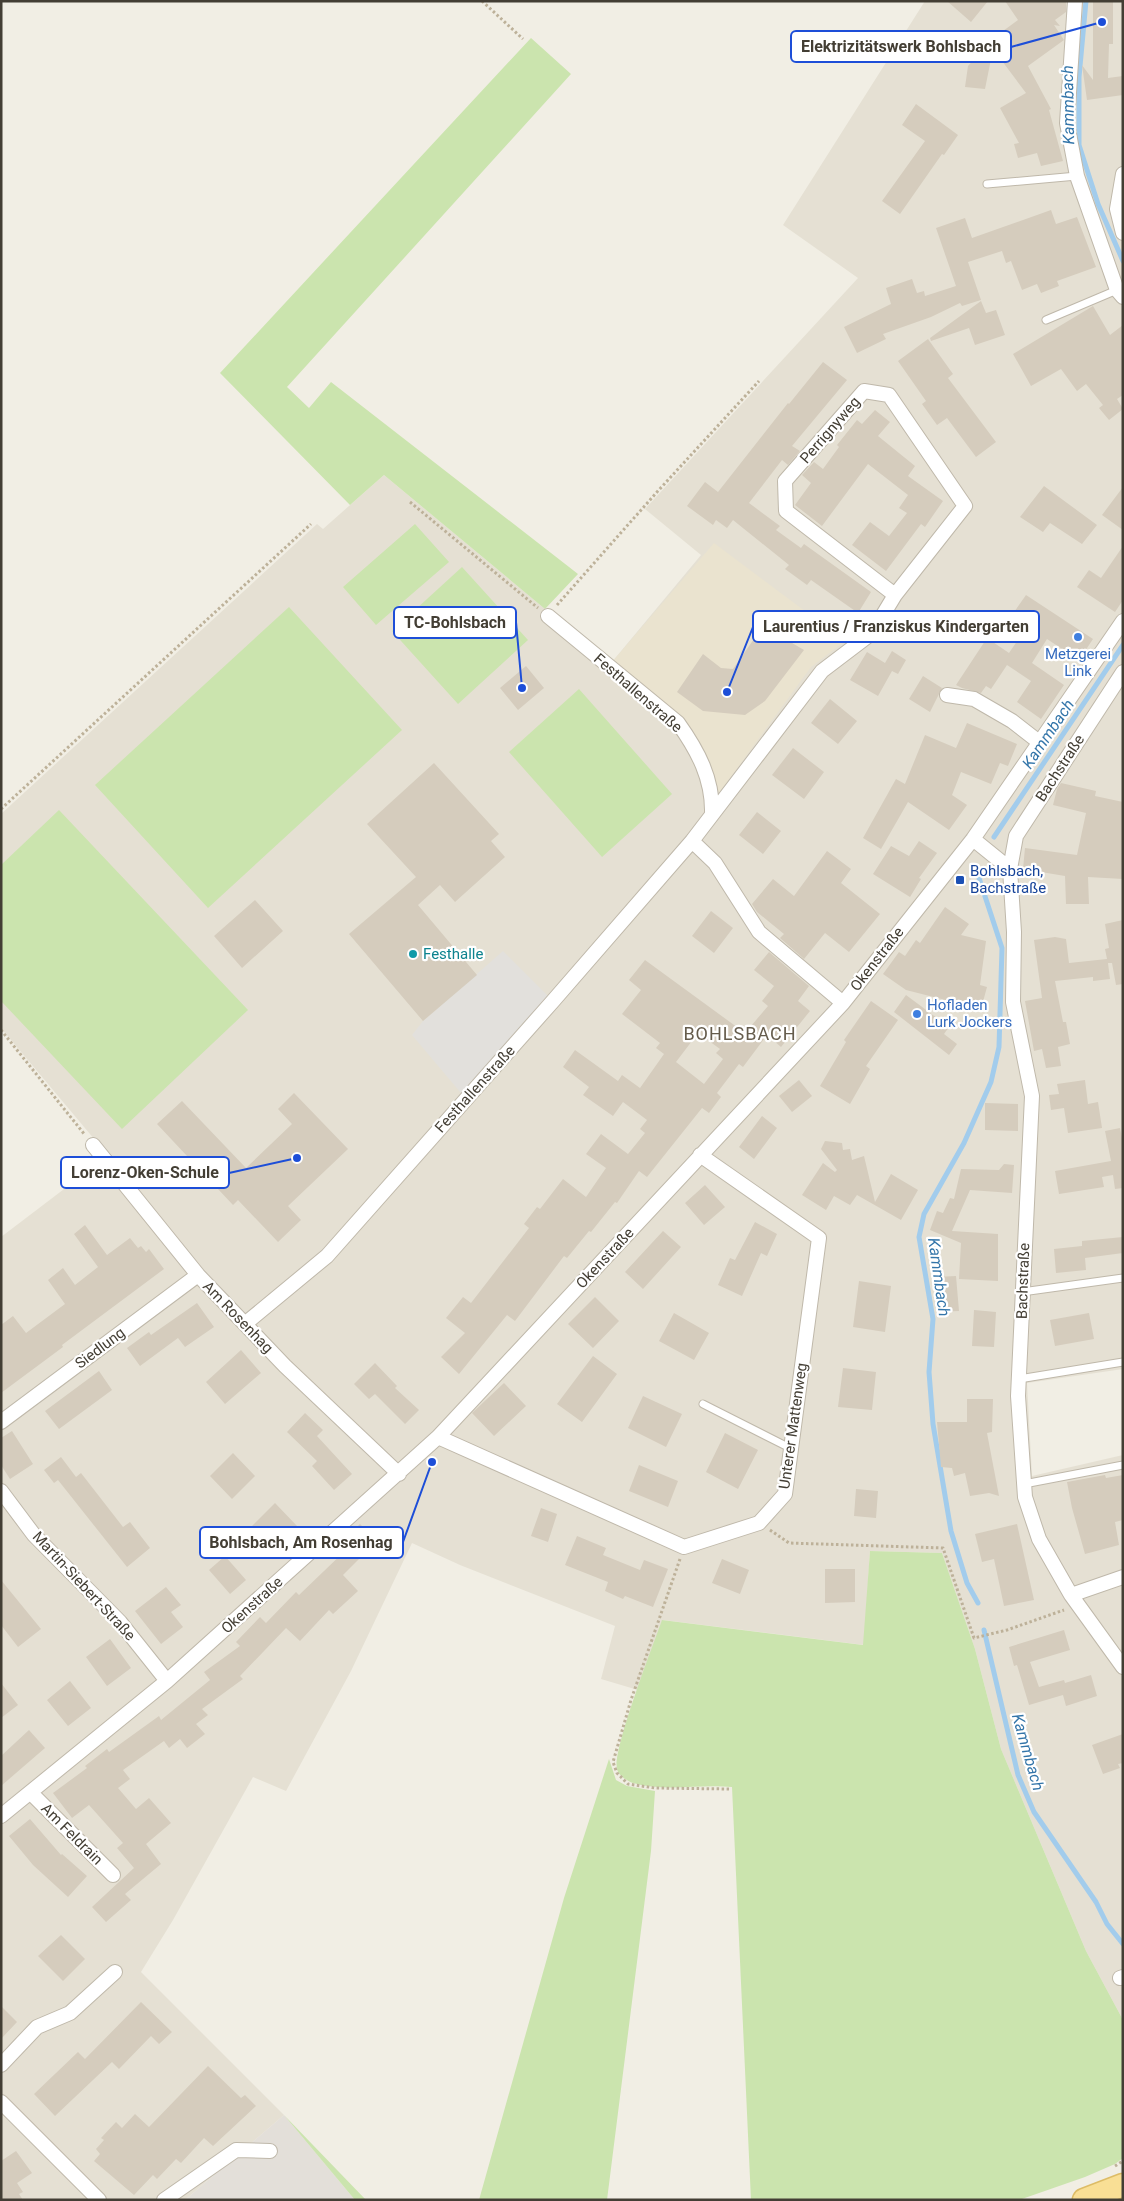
<svg xmlns="http://www.w3.org/2000/svg" width="1124" height="2201" font-family="Roboto,sans-serif">
  <rect width="100%" height="100%" fill="#f1eee4"/>
  <path fill="#e5e0d3" d="M925,1H1123V1369L1027,1383L1032,1476L1123,1455V2020L1086,1951L1001,1749L975,1649L942,1553L870,1551L864,1645L663,1620L638,1690L601,1679L615,1626L460,1565L412,1543L351,1671L286,1791L253,1777L173,1920L141,1972L284,2115L185,2200H1V1237L97,1164L95,1140L1,1028V814L317,524L323,529L384,475L545,609L548,616L612,662L701,555L645,509L858,278L783,225Z"/>
  <path fill="#e3dfd9" d="M284,2115L355,2200H185Z"/>
  <path fill="#eae3cf" d="M714,543L845,641L811,667L719,793L704,752L612,662Z"/>
  <path fill="#cbe4ae" d="M531,38L571,74L287,387L309,408L331,382L578,574L545,609L384,475L350,505L220,373Z
    M415,524L449,562L376,625L343,587Z
    M462,567L528,640L458,704L392,631Z
    M289,607L402,730L208,908L95,785Z
    M579,689L672,794L602,857L509,752Z
    M59,810L248,1010L122,1129L1,1001V865Z
    M870,1551L942,1553L975,1649L1001,1749L1086,1951L1123,2020V2158L1115,2164L1085,2177L1019,2200H751L732,1787C700,1784 664,1792 633,1783C627,1781 618,1775 617,1769C612,1751 654,1643 662,1620L863,1645Z
    M609,1759L616,1780L627,1786L655,1791L651,1851L607,2200H479L564,1898Z
    M284,2115L366,2200H355Z"/>
  <path fill="#e2e0dc" d="M503,951L553,1001L466,1099L412,1035L423,1021Z"/>
  <g fill="none" stroke-linecap="round" stroke-linejoin="round">
    <path stroke="#a2ccec" stroke-width="5" d="M1086,1L1079,77V145L1098,204L1123,261
      M994,837L1123,645
      M978,1603L967,1583L951,1531L933,1424L929,1372L933,1319L919,1237L924,1214L964,1143L991,1082L999,1047L1002,948L979,878
      M984,1630L1018,1775L1034,1812L1096,1902L1107,1924L1123,1944"/>
  </g>
  <path fill="#d5ccbd" fill-rule="evenodd" d="M947,1H988L971,22Z
    M1005,1H1066V12L1055,20L1060,26L1054,25L1064,40L1028,66L1051,109L1049,110L1063,161L1041,166L1037,153L1018,158L1014,144L1019,143L1000,108L1026,93L993,49L985,89L965,87L968,66L989,43L988,42L1018,20Z
    M1093,1H1113V44H1109L1108,78L1123,76V95L1087,100L1082,65L1093,80Z
    M916,104L958,135L944,155L942,154L900,214L882,201L925,141L902,125Z
    M1051,210L1056,224L1077,217L1096,267L1057,281L1059,286L1041,293L1037,284L1022,290L1011,261L1006,263L1002,251L968,262L981,300L962,306L960,303L931,317L883,334L886,339L857,353L844,327L891,304L886,288L912,279L917,293L924,291L925,296L956,286L936,228L965,218L972,238Z
    M981,301L986,313L996,310L1005,335L975,345L969,328L931,341L930,338Z
    M1093,306L1110,335L1123,325V395L1117,399L1123,409L1109,420L1099,408L1103,405L1086,384L1077,391L1061,369L1031,386L1013,354Z
    M928,339L953,374L948,378L996,442L976,457L947,418L937,425L922,404L926,401L898,361Z
    M823,362L847,380L792,446L800,451L788,465L782,460L749,503L780,526L776,530L801,548L804,544L871,592L858,613L811,580L807,585L785,569L789,565L733,520L727,528L716,520L713,525L687,506L705,482L718,492L788,403L789,404Z
    M875,410L890,422L878,436L915,466L908,476L943,501L925,527L921,524L886,571L852,545L870,522L889,536L907,513L899,508L908,495L868,464L822,526L795,505L811,483L802,475L814,462L823,469L839,447L837,445L857,420L862,424Z
    M1044,486L1097,525L1082,544L1050,523L1043,532L1020,517Z
    M1123,487V530L1102,515Z
    M1123,546V600L1115,612L1077,587L1089,570L1101,578Z
    M1026,595L1093,639L1079,660L1047,639L1032,663L1064,685L1041,719L1017,702L1031,681L1007,665L991,689L986,686L981,693L962,688L956,685L987,638L1009,653L1028,625L1012,615Z
    M763,626L804,650L765,701L745,715L703,711L677,692L703,654L721,668L733,669Z
    M892,651L906,660L898,674L892,671L878,696L850,680L867,652L885,663Z
    M526,666L544,688L518,710L500,688Z
    M923,676L942,688L930,712L909,699Z
    M830,699L857,721L838,744L811,723Z
    M967,723L1017,744L1008,766L1000,763L991,784L961,772L952,795L967,805L949,830L908,802L881,849L863,838L896,779L905,784L925,735L956,748Z
    M793,748L824,772L804,799L772,775Z
    M434,763L499,834L491,841L505,857L455,902L440,885L418,905L477,975L423,1021L349,934L416,877L367,824Z
    M1061,783L1096,791L1095,796L1123,802V879L1088,877L1089,904H1066L1065,876L1023,869L1025,848L1077,855L1086,813L1053,805L1057,789Z
    M757,812L781,831L763,854L739,835Z
    M919,841L937,853L919,878L921,879L910,897L873,874L891,846L909,856Z
    M827,851L851,869L841,883L880,914L849,952L825,933L804,959L780,938L784,934L757,912L752,904L773,879L794,896Z
    M255,900L283,931L242,968L214,936Z
    M945,907L969,924L961,935L986,941L980,985L987,987L981,1009L906,990L883,974L899,952L905,956L916,940L920,943Z
    M711,911L733,928L714,953L692,936Z
    M1123,920V984L1116,985L1112,963H1108L1110,979L1093,981V977L1055,981L1063,1022H1066L1070,1044L1058,1047L1061,1066L1046,1068L1042,1049L1034,1051L1025,1001L1042,998L1034,940L1055,937L1066,939L1069,963L1107,959L1105,949L1109,948L1105,924Z
    M769,952L809,986L798,1001L810,1011L781,1047L767,1035L743,1067L739,1064L717,1093L721,1097L709,1113L702,1108L647,1177L639,1171L617,1203L615,1202L591,1232L589,1231L567,1258L564,1256L515,1321L507,1315L459,1374L441,1357L465,1333L446,1318L463,1297L471,1303L529,1228L524,1224L537,1207L540,1209L563,1179L586,1197L606,1168L586,1154L601,1134L628,1154L645,1133L640,1129L647,1120L623,1102L613,1116L583,1095L589,1087L563,1067L575,1050L618,1081L622,1075L640,1088L664,1054L656,1048L660,1043L622,1014L641,990L629,980L645,960L745,1033L768,1006L762,1001L774,986L754,970ZM698,1033L720,1049L716,1053L723,1059L704,1084L676,1062Z
    M906,995L949,1027L944,1034L957,1044L949,1055L894,1012Z
    M871,1001L898,1020L866,1066L870,1069L850,1104L820,1086L846,1042L844,1040Z
    M799,1080L812,1096L792,1112L779,1096Z
    M1085,1080L1088,1104L1098,1102L1102,1128L1068,1133L1064,1108L1051,1110L1049,1095L1059,1094L1057,1084Z
    M294,1093L348,1149L288,1206L301,1220L278,1242L238,1200L233,1205L157,1124L182,1101L246,1168L292,1124L278,1109Z
    M985,1103L1018,1104V1131L985,1130Z
    M762,1116L777,1128L754,1159L739,1147Z
    M1120,1128L1123,1143V1188L1115,1189L1113,1175L1102,1177L1104,1187L1059,1194L1055,1171L1111,1161L1105,1131Z
    M825,1141L842,1143L843,1150L850,1149L852,1160L864,1156L875,1202L891,1174L918,1190L901,1220L857,1195L850,1205L834,1196L826,1210L802,1195L823,1163L835,1172L837,1170L821,1149Z
    M1004,1164L1014,1165L1012,1193L970,1190L952,1231L998,1234V1281L959,1279L961,1243L930,1230L937,1211L943,1213L950,1198L954,1199L961,1169L999,1170Z
    M705,1185L725,1207L704,1225L685,1203Z
    M755,1222L777,1234L767,1256L761,1253L742,1296L718,1285L730,1258L735,1260Z
    M85,1225L107,1255L130,1238L138,1248L141,1246L146,1252L149,1249L164,1269L62,1345L63,1347L1,1393V1325L13,1316L26,1333L65,1304L48,1280L63,1268L75,1285L98,1267L74,1234Z
    M663,1231L681,1247L643,1289L625,1272Z
    M1123,1237V1253L1085,1258L1086,1270L1056,1273L1054,1249L1082,1246V1241Z
    M956,1276L959,1311L937,1312L936,1277Z
    M859,1281L891,1286L885,1332L853,1327Z
    M595,1297L619,1321L593,1348L568,1324Z
    M197,1303L214,1327L185,1347L178,1338L140,1366L127,1348L149,1332L151,1335Z
    M974,1310L996,1312L994,1347L972,1346Z
    M674,1313L709,1333L694,1360L659,1341Z
    M1089,1313L1094,1339L1055,1346L1050,1320Z
    M241,1350L261,1373L225,1404L206,1382Z
    M593,1356L617,1374L582,1422L557,1404Z
    M375,1363L397,1386L395,1388L419,1410L405,1424L375,1394L369,1399L354,1384Z
    M843,1368L876,1372L872,1410L838,1407Z
    M99,1371L112,1390L59,1429L45,1411Z
    M504,1383L526,1406L494,1436L472,1413Z
    M643,1396L682,1414L666,1447L628,1428Z
    M967,1399H993L992,1432L987,1433L999,1496L989,1493L970,1496L965,1473L954,1476L952,1468L941,1467L937,1422H967Z
    M305,1413L323,1430L317,1436L352,1474L334,1490L312,1466L317,1461L287,1432Z
    M12,1431L33,1464L10,1479L1,1465V1438Z
    M725,1433L758,1450L738,1489L706,1472Z
    M233,1453L255,1476L232,1499L210,1476Z
    M61,1457L76,1477L81,1473L123,1527L130,1522L150,1548L127,1567L58,1480L54,1483L44,1470Z
    M639,1465L678,1481L668,1507L629,1491Z
    M1105,1475L1106,1478L1123,1475V1520L1115,1522L1119,1545L1085,1554L1072,1508L1067,1482Z
    M856,1489L878,1491L876,1518L854,1516Z
    M275,1503L298,1527L274,1550L251,1527Z
    M541,1508L557,1514L548,1542L531,1536Z
    M360,1524L377,1541L343,1575L358,1591L333,1614L329,1610L300,1641L286,1628L240,1676L243,1679L202,1709L208,1715L196,1724L205,1734L187,1748L180,1739L169,1748L164,1741L123,1770L130,1779L118,1788L136,1809L149,1798L171,1823L146,1844L161,1864L125,1894L131,1900L106,1922L92,1907L134,1868L117,1848L123,1843L89,1805L72,1818L53,1793L87,1768L85,1766L107,1749L109,1752L159,1716L161,1720L210,1680L204,1672L240,1646L236,1642L260,1617L266,1623L296,1592L299,1595L349,1547L343,1541Z
    M1017,1524L1034,1600L1004,1606L994,1559L982,1562L975,1534Z
    M577,1536L606,1548L603,1555L640,1570L644,1560L668,1569L653,1607L625,1596L623,1599L605,1591L608,1582L565,1565Z
    M225,1556L246,1580L230,1594L209,1570Z
    M722,1559L749,1570L740,1594L712,1583Z
    M825,1569H855V1602L825,1603Z
    M1,1580L41,1629L18,1647L1,1625Z
    M166,1587L181,1605L171,1612L183,1627L161,1644L135,1611Z
    M1064,1630L1070,1650L1030,1662L1039,1687L1064,1680L1065,1683L1091,1675L1097,1696L1066,1706L1063,1695L1029,1705L1017,1665L1014,1666L1009,1647Z
    M110,1639L131,1668L107,1686L86,1657Z
    M70,1681L91,1708L68,1726L47,1700Z
    M1,1683L18,1705L1,1718Z
    M29,1730L45,1748L1,1786V1756Z
    M1123,1734V1763L1118,1764L1120,1768L1103,1774L1092,1745Z
    M30,1819L61,1855L62,1854L87,1876L68,1897L33,1865L9,1836Z
    M61,1935L85,1959L63,1981L38,1956Z
    M141,2002L172,2032L159,2044L151,2036L119,2069L112,2062L55,2116L34,2094L78,2052L85,2059Z
    M1,2006L17,2022L1,2039Z
    M208,2066L241,2098L245,2095L256,2106L213,2146L204,2138L181,2163L176,2159L157,2179L153,2175L134,2195L94,2161L100,2154L96,2149L104,2140L101,2138L116,2122L122,2128L135,2114L149,2127Z
    M16,2151L32,2173L17,2183L23,2192L19,2194L23,2200H1V2161Z"/>
  <g fill="none" stroke-linecap="round" stroke-linejoin="round">
    <defs>
      <path id="lane" d="M987,184L1077,176
        M1046,320L1117,290
        M1022,1292L1123,1278
        M1019,1379L1123,1362
        M703,1404L790,1448
        M1024,1484L1123,1465"/>
      <path id="street" d="M1075,1L1067,123L1077,176L1117,290L1123,297
        M1123,174L1117,209L1123,233
        M548,616L678,723C698,751 713,779 712,814
        M1123,672L1016,836L1010,869L1014,932L1013,1002L1032,1096L1018,1396L1025,1497L1039,1539L1071,1595L1123,1667
        M947,695L974,699L1012,721L1039,742
        M973,839L1010,869
        M692,841L715,863L759,932L843,1003
        M93,1145L198,1275L285,1366L399,1474
        M246,1323L327,1256L553,1001L692,841L822,671L872,633L895,595L965,506L889,395L864,391L785,481L786,511L895,595
        M1,1422L198,1275
        M438,1437L684,1547L759,1523L785,1494L819,1238L700,1155
        M1,1491L34,1535L120,1622L167,1681
        M1071,1595L1123,1577
        M31,1793L113,1875
        M1,1816L167,1681L438,1437L843,1003L973,839L1123,621
        M1120,1978L1123,1977
        M1,2065L37,2027L70,2013L115,1972
        M1,2102L99,2200
        M164,2200L236,2150L270,2151"/>
      <path id="primary" d="M1084,2200L1123,2185"/>
    </defs>
    <use href="#lane" stroke="#bfb8aa" stroke-width="9"/>
    <use href="#street" stroke="#bfb8aa" stroke-width="16"/>
    <use href="#primary" stroke="#ddbc66" stroke-width="25"/>
    <path stroke="#bdb199" stroke-width="3" stroke-dasharray="2.5 2.5" stroke-linecap="butt" d="M482,1L523,39
      M410,502L538,608
      M557,605L657,492L759,381
      M1,809L311,524
      M1,1030L85,1135
      M770,1530L789,1543L943,1548L974,1638L1007,1630L1064,1610
      M680,1559L631,1700L613,1762L617,1773L628,1784L655,1788L729,1789
      M1115,2166L1123,2161"/>
    <use href="#lane" stroke="#fff" stroke-width="7"/>
    <use href="#street" stroke="#fff" stroke-width="14"/>
    <use href="#primary" stroke="#f9df95" stroke-width="22"/>
  </g>
  <g fill="#3f7fe0" stroke="#fff" stroke-width="2">
    <circle cx="1078" cy="637" r="5"/>
    <circle cx="917" cy="1014" r="5"/>
  </g>
  <rect fill="#1a4fb4" stroke="#fff" stroke-width="2" x="955" y="875" width="10" height="10" rx="2.5"/>
  <circle fill="#0f9aa8" stroke="#fff" stroke-width="2" cx="413" cy="954" r="5"/>
  <g text-anchor="middle" dominant-baseline="central" stroke-width="4.5" stroke-linejoin="round" paint-order="stroke">
    <g font-size="15" fill="#433e34" stroke="#fff">
      <text transform="translate(830 430) rotate(-49)">Perrignyweg</text>
      <text transform="translate(638 693) rotate(41)">Festhallenstraße</text>
      <text transform="translate(1060 768) rotate(-57)">Bachstraße</text>
      <text transform="translate(877 959) rotate(-52)">Okenstraße</text>
      <text transform="translate(475 1089) rotate(-48)">Festhallenstraße</text>
      <text transform="translate(605 1258) rotate(-47)">Okenstraße</text>
      <text transform="translate(1023 1281) rotate(-88)">Bachstraße</text>
      <text transform="translate(238 1317) rotate(46)">Am Rosenhag</text>
      <text transform="translate(100 1348) rotate(-37)">Siedlung</text>
      <text transform="translate(793 1426) rotate(-82)">Unterer Mattenweg</text>
      <text transform="translate(84 1586) rotate(47)">Martin-Siebert-Straße</text>
      <text transform="translate(252 1605) rotate(-42)">Okenstraße</text>
      <text transform="translate(72 1834) rotate(45)">Am Feldrain</text>
    </g>
    <g font-size="15" fill="#366cbe" stroke="#fff">
      <text x="1078" y="654">Metzgerei<tspan x="1078" dy="17">Link</tspan></text>
      <text x="927" y="1005" text-anchor="start">Hofladen<tspan x="927" dy="17">Lurk Jockers</tspan></text>
    </g>
    <g font-size="15" fill="#164399" stroke="#fff" text-anchor="start">
      <text x="970" y="871">Bohlsbach,<tspan x="970" dy="17">Bachstraße</tspan></text>
    </g>
    <g font-size="15" fill="#0d838f" stroke="#fff" text-anchor="start">
      <text x="423" y="954">Festhalle</text>
    </g>
    <g font-size="16" font-style="italic" fill="#3375a9" stroke="#fff">
      <text transform="translate(1068 105) rotate(-91)">Kammbach</text>
      <text transform="translate(1048 734) rotate(-56)">Kammbach</text>
      <text transform="translate(939 1277) rotate(82)">Kammbach</text>
      <text transform="translate(1028 1752) rotate(74)">Kammbach</text>
    </g>
    <g font-size="18" letter-spacing="1" fill="#655c4c" stroke="#fff">
      <text x="740" y="1033">BOHLSBACH</text>
    </g>
  </g>
  <path fill="none" stroke="#1d4ed8" stroke-width="2" d="M1102 22L1011 47M522 688L516 622M727 692L753 627M297 1158L229 1173M432 1462L403 1542"/>
  <g fill="#1d4ed8" stroke="#fff" stroke-width="2">
    <circle cx="1102" cy="22" r="5"/>
    <circle cx="522" cy="688" r="5"/>
    <circle cx="727" cy="692" r="5"/>
    <circle cx="297" cy="1158" r="5"/>
    <circle cx="432" cy="1462" r="5"/>
  </g>
  <g fill="#fff" stroke="#1d4ed8" stroke-width="2">
    <rect x="791" y="31" width="220" height="31" rx="5"/>
    <rect x="394" y="607" width="122" height="31" rx="5"/>
    <rect x="753" y="611" width="286" height="31" rx="5"/>
    <rect x="61" y="1157" width="168" height="31" rx="5"/>
    <rect x="200" y="1527" width="203" height="31" rx="5"/>
  </g>
  <g font-size="16" text-anchor="middle" font-weight="bold" fill="#433e34">
    <text x="901" y="52">Elektrizitätswerk Bohlsbach</text>
    <text x="455" y="628">TC-Bohlsbach</text>
    <text x="896" y="632">Laurentius / Franziskus Kindergarten</text>
    <text x="145" y="1178">Lorenz-Oken-Schule</text>
    <text x="301" y="1548">Bohlsbach, Am Rosenhag</text>
  </g>
  <rect width="1124" height="2201" fill="none" stroke="#433e34" stroke-width="5"/>
</svg>
